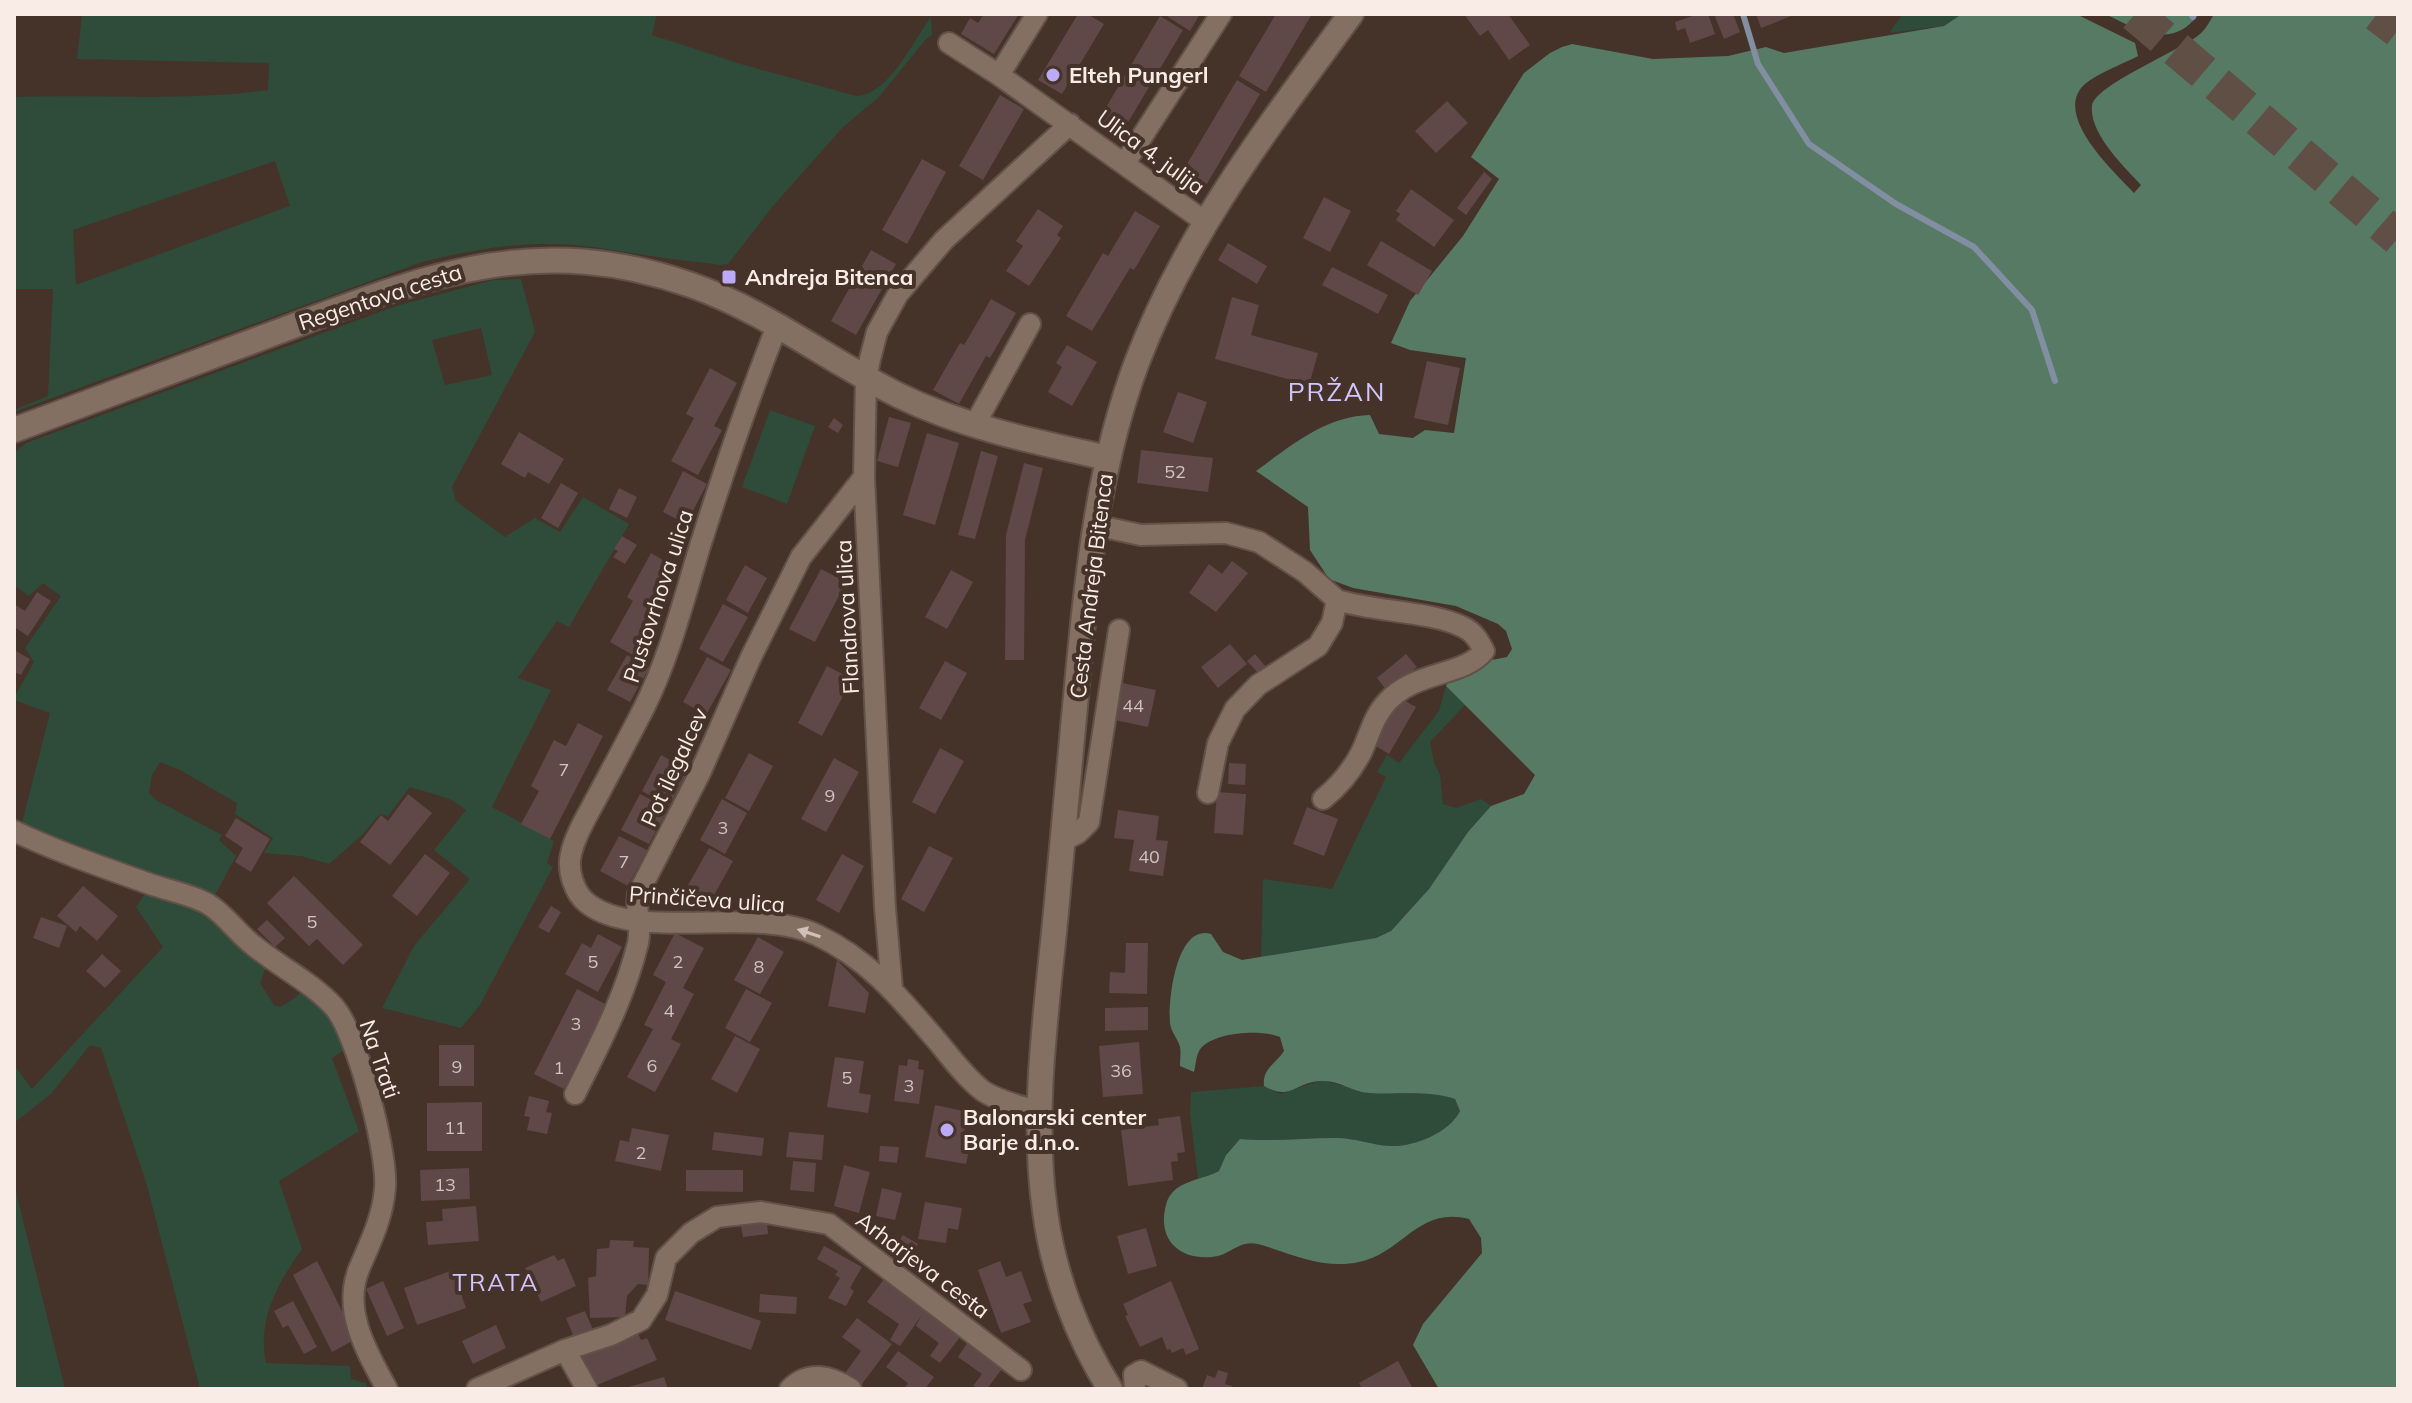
<svg xmlns="http://www.w3.org/2000/svg" width="2412" height="1403" font-family="Mulish,sans-serif">
  <rect width="100%" height="100%" fill="#453329"/>
  <path fill="#2e4c39" fill-rule="evenodd" d="M82,14H657L652,35L741,64L856,96C889,95 913,41 931,17L932,35L926,39L879,97L843,127L773,206L728,264L720,265C702,262 684,261 665,258C626,253 589,244 550,244C507,243 464,252 422,262L14,412V410L48,396L53,289H14V97C98,94 185,102 268,90L269,63L77,59ZM275,161L290,206L76,285L73,230Z
    M1903,14H1962L1944,26L1889,33Z
    M521,279L535,332L452,487L456,501L505,537L535,518L560,532L583,497L629,524L569,627L557,621L518,678L551,690L492,807L554,841L547,863L553,867L480,1005L461,1028L382,1008L414,946L470,879L434,850L466,810L450,799L410,787L388,816L380,814L363,834L329,864L301,856L264,853L273,838L235,814L237,803L180,770L160,762L152,775L149,793L156,800L222,835L219,840L236,856L214,897L21,827L50,713L14,700V698L34,662L25,648L61,596L43,583L29,596L14,585V453L26,443L396,306L493,280ZM481,328L492,375L445,385L432,340Z
    M770,410L815,426L787,504L742,487Z
    M1446,686L1465,705L1430,742L1434,762L1440,775L1443,804L1456,808L1481,799L1491,806L1468,832L1429,889L1391,931L1376,938L1261,957L1263,879L1332,889L1386,777L1377,772L1387,755L1399,763L1439,711Z
    M147,891L193,904L267,964L260,983L274,1005L280,1007L295,998L303,989L332,1018L347,1048L332,1058L359,1131L279,1181L302,1249C277,1284 257,1320 266,1363L350,1366L351,1379L366,1383L368,1389H200L146,1182L101,1048L90,1045L51,1094L14,1123V1065L32,1089L163,947L136,907Z
    M1322,1080L1369,1093L1441,1094L1455,1099L1460,1111C1449,1133 1414,1147 1390,1146C1372,1145 1353,1137 1334,1138C1302,1138 1272,1142 1240,1139L1226,1154L1220,1171L1198,1179L1190,1113L1191,1092L1264,1086L1280,1094Z
    M14,1184L65,1389H14Z"/>
  <path fill="#577a64" d="M1962,14H2076L2135,43L2138,56C2123,64 2093,75 2082,87C2055,118 2115,173 2134,193L2141,185C2124,167 2089,133 2092,106C2094,85 2182,50 2200,34C2206,29 2210,21 2214,14H2398V1389H1439L1413,1345L1423,1324L1482,1253L1481,1238L1469,1219C1418,1206 1403,1253 1359,1262C1324,1270 1290,1253 1258,1244C1240,1240 1233,1252 1218,1256C1183,1263 1156,1242 1166,1205C1172,1180 1201,1181 1219,1171L1226,1155L1240,1139C1272,1142 1302,1138 1334,1138C1353,1137 1371,1145 1390,1146C1414,1147 1449,1133 1460,1111L1455,1099C1428,1090 1398,1095 1369,1093C1352,1092 1339,1080 1322,1081C1296,1081 1291,1102 1264,1086C1262,1068 1276,1064 1284,1051L1280,1037C1261,1029 1215,1032 1201,1048C1196,1054 1196,1064 1194,1072L1180,1066C1180,1060 1181,1053 1180,1047C1178,1039 1171,1032 1170,1023C1168,1001 1176,924 1211,934L1223,952L1242,960L1376,938L1391,931L1429,889L1468,832L1491,806L1524,794L1535,775L1446,686C1460,660 1480,663 1507,657L1512,649L1506,631L1498,624L1456,606L1353,588L1329,579L1310,550L1308,507L1256,471C1291,446 1325,416 1370,415L1379,434L1413,438L1425,430L1454,433L1466,358L1410,350L1391,343L1410,301L1463,236L1499,179L1471,157L1524,73L1550,53L1562,47L1572,44L1653,59L1728,56L1766,47L1784,53L1944,26Z
    M2105,14H2199C2171,51 2139,30 2105,14Z"/>
  <g fill="none" stroke-linecap="round" stroke-linejoin="round">
    <path stroke="#828ea1" stroke-width="6" d="M1743,14L1758,64L1809,144L1896,204L1974,247L2032,310L2055,381
      M2191,14L2193,17"/>
  </g>
  <path fill="#5f4847" d="M984,14H1019L994,54L961,34L970,18L978,23Z
    M1078,14H1087L1104,24L1062,94L1038,80Z
    M1169,14H1200L1190,31L1168,17Z
    M1276,14H1312L1266,92L1239,76Z
    M1464,14H1508L1530,45L1509,60L1488,30L1480,36Z
    M1698,14H1708L1715,34L1690,43L1685,28L1677,31L1675,22Z
    M1714,14H1733L1740,32L1724,39Z
    M1756,14H1796L1761,28Z
    M1160,16L1183,30L1127,124L1122,121L1116,131L1098,121Z
    M1237,80L1260,94L1202,192L1191,185L1188,191L1175,184Z
    M1000,95L1024,109L983,180L959,166Z
    M1447,101L1468,123L1436,153L1415,131Z
    M922,159L946,172L907,244L882,230Z
    M1484,172L1492,179L1466,215L1457,208Z
    M1411,189L1454,220L1434,247L1396,220L1400,214L1396,211Z
    M1324,197L1351,211L1330,252L1303,238Z
    M1038,209L1063,226L1057,235L1061,238L1029,286L1006,271L1023,246L1016,241Z
    M1135,211L1160,226L1134,270L1130,268L1092,331L1066,316L1103,253L1108,256Z
    M1381,241L1432,271L1418,295L1367,265Z
    M1228,243L1267,266L1257,284L1218,260Z
    M871,250L896,264L856,335L831,321Z
    M1332,267L1388,295L1378,314L1322,285Z
    M1232,297L1259,305L1251,335L1318,353L1309,385L1215,359Z
    M991,299L1016,313L990,358L986,356L959,404L933,390L960,343L964,345Z
    M1067,345L1097,362L1072,406L1048,392L1062,367L1056,363Z
    M1427,361L1460,368L1448,425L1414,418Z
    M710,368L737,383L714,426L722,430L698,475L671,461L694,418L686,414Z
    M1178,392L1207,402L1193,443L1163,432Z
    M889,417L911,423L898,467L877,461Z
    M834,418L843,425L838,433L828,427Z
    M519,432L564,459L549,484L528,472L525,478L501,464Z
    M927,433L959,443L935,525L903,515Z
    M1141,450L1213,458L1208,492L1137,483Z
    M981,451L998,456L975,539L958,535Z
    M1024,463L1043,468L1025,540L1024,660H1005L1006,535Z
    M683,471L707,484L686,524L663,512Z
    M561,483L578,493L558,528L541,518Z
    M619,488L637,497L627,518L609,509Z
    M622,536L637,545L625,564L613,557L618,551L614,549Z
    M651,553L678,569L655,610L659,612L645,637L651,640L640,659L610,642L633,601L627,597Z
    M1232,561L1248,573L1216,612L1189,593L1209,564L1222,574Z
    M745,565L767,578L748,613L726,600Z
    M821,569L846,582L815,642L789,629Z
    M951,570L973,582L947,629L925,617Z
    M37,592L51,601L28,636L14,627V604L25,611Z
    M723,604L748,617L723,662L699,649Z
    M1230,644L1247,664L1218,688L1201,667Z
    M14,650L30,659L21,675L14,672Z
    M1255,654L1266,667L1259,674L1247,661Z
    M1406,654L1417,667L1388,692L1377,678Z
    M627,655L649,668L630,702L607,690Z
    M707,657L731,670L706,715L683,702Z
    M945,661L967,673L941,720L919,708Z
    M827,666L852,679L822,736L798,723Z
    M1117,682L1156,690L1148,727L1110,719Z
    M1398,697L1416,707L1389,754L1371,743Z
    M578,723L603,736L550,839L521,824L539,791L531,786L554,740L566,746Z
    M940,748L964,761L935,814L912,802Z
    M749,753L773,766L749,811L725,798Z
    M661,755L688,770L669,806L642,791Z
    M834,758L859,772L826,832L801,819Z
    M1229,763L1246,764L1245,785L1228,784Z
    M1217,792L1246,794L1243,835L1214,833Z
    M408,794L432,813L390,865L360,842L381,815L388,821Z
    M640,794L668,809L649,844L621,830Z
    M722,799L747,813L725,854L700,840Z
    M1307,807L1338,819L1324,856L1293,844Z
    M1118,810L1159,816L1156,840L1168,841L1163,876L1129,871L1134,840L1114,838Z
    M236,818L270,839L251,872L235,862L243,848L225,836Z
    M619,836L647,850L628,886L600,871Z
    M929,846L953,858L924,912L901,899Z
    M709,848L733,861L708,906L684,892Z
    M425,854L450,873L417,916L392,896Z
    M842,854L864,866L839,913L816,900Z
    M294,876L363,945L343,965L317,939L309,946L267,903Z
    M83,886L118,916L97,941L80,926L76,932L57,916Z
    M551,906L561,912L549,933L538,927Z
    M41,917L67,926L59,948L33,938Z
    M267,920L285,938L275,947L257,929Z
    M675,933L704,948L683,988L694,994L671,1039L681,1044L655,1092L627,1077L653,1029L644,1025L666,982L653,975Z
    M598,934L622,947L598,992L565,974L582,943L591,948Z
    M758,937L784,952L760,994L734,980Z
    M1126,943H1148L1147,994L1109,993L1110,972L1125,973Z
    M102,954L121,971L105,988L86,971Z
    M837,960L869,993L865,1013L828,1006Z
    M577,989L607,1005L564,1089L534,1074Z
    M746,989L772,1003L750,1042L725,1028Z
    M1148,1007V1030L1105,1031V1008Z
    M735,1036L760,1049L737,1093L711,1079Z
    M1139,1042L1143,1094L1103,1097L1099,1046Z
    M439,1045H474V1086H439Z
    M835,1057L864,1061L859,1093L871,1095L868,1113L827,1107Z
    M908,1059L919,1061L918,1069L924,1070L919,1104L894,1101L899,1065L907,1066Z
    M529,1096L549,1101L546,1112L552,1113L547,1134L527,1130L530,1117L524,1116Z
    M482,1102V1151H427V1103Z
    M935,1105L968,1112L961,1149L969,1150L966,1164L925,1157Z
    M1180,1116L1185,1152L1177,1153L1178,1161L1171,1162L1173,1180L1128,1186L1121,1130L1159,1125L1158,1119Z
    M632,1128L669,1135L661,1171L615,1161L620,1140L629,1142Z
    M714,1132L764,1138L762,1156L712,1150Z
    M789,1132L824,1135L822,1160L786,1157Z
    M880,1146L899,1147L897,1163L879,1161Z
    M793,1161L816,1163L814,1192L790,1190Z
    M844,1165L870,1172L859,1213L834,1206Z
    M469,1168L470,1199L421,1201L420,1170Z
    M686,1170H743V1192L686,1191Z
    M882,1188L902,1193L895,1220L876,1216Z
    M925,1202L962,1208L958,1230L948,1228L946,1243L918,1239Z
    M476,1206L479,1241L428,1245L426,1222L443,1221L442,1209Z
    M767,1223L768,1234L743,1237L741,1226Z
    M1146,1228L1157,1266L1128,1274L1117,1236Z
    M885,1231L899,1241L903,1235L918,1244L906,1264L876,1244Z
    M610,1240L634,1241L633,1247L649,1248L648,1285L638,1284L627,1296L625,1317L590,1318L588,1278L596,1276L597,1249L609,1248Z
    M824,1246L862,1267L850,1288L854,1291L846,1306L828,1298L840,1278L835,1275L838,1271L817,1259Z
    M554,1255L558,1261L564,1258L576,1286L541,1302L525,1268Z
    M317,1261L356,1339L332,1352L293,1275Z
    M1000,1261L1006,1277L1021,1271L1032,1301L1023,1304L1031,1322L1001,1333L978,1270Z
    M453,1270L466,1308L417,1325L404,1288Z
    M884,1279L961,1336L940,1363L930,1356L939,1343L916,1326L921,1316L900,1346L890,1340L899,1324L867,1302Z
    M383,1281L404,1328L387,1336L366,1289Z
    M1171,1281L1199,1349L1186,1355L1183,1348L1172,1353L1170,1349L1167,1350L1162,1337L1140,1347L1125,1316L1128,1315L1123,1304Z
    M675,1291L761,1321L751,1350L665,1320Z
    M760,1294L797,1297L796,1314L759,1312Z
    M293,1301L317,1347L304,1354L288,1325L283,1328L274,1311Z
    M585,1311L594,1332L575,1340L566,1318Z
    M857,1318L892,1344L859,1388L843,1376L861,1351L842,1337Z
    M496,1325L506,1348L473,1364L462,1341Z
    M637,1331L641,1340L647,1338L657,1360L590,1388L577,1356Z
    M969,1340L1004,1366L987,1389L973,1386L982,1374L958,1357Z
    M898,1351L934,1377L925,1389H904L908,1383L886,1367Z
    M1398,1361L1413,1389H1362L1359,1383Z
    M1218,1370L1228,1373L1225,1384L1232,1386L1231,1389H1202L1207,1375L1215,1378Z
    M664,1377L668,1389H625V1388Z"/>
  <g fill="none" stroke-linecap="round" stroke-linejoin="round">
    <path stroke="#604f45" stroke-width="36" stroke-dasharray="36 18" stroke-linecap="butt" d="M2135,14L2398,238
      M2377,14L2398,30"/>
    <defs>
      <path id="minor" d="M949,43L999,75L1204,221
        M999,75L1037,14
        M1125,163L1221,14
        M777,326C749,397 724,470 701,543C684,598 670,656 644,708C628,739 612,769 596,799C587,816 575,835 571,854C567,870 574,893 587,903C637,943 755,905 817,935C870,960 901,999 938,1042C952,1059 966,1078 983,1091C1000,1102 1021,1106 1040,1112
        M974,426L1030,324
        M1094,525L1141,535L1226,533L1259,542L1305,572L1337,600L1332,623L1318,646L1258,685L1235,709L1218,743L1208,793
        M1323,799C1339,786 1353,769 1362,751C1370,733 1374,716 1387,702C1416,670 1463,677 1484,651C1479,641 1474,632 1463,627C1430,611 1375,612 1337,600
        M14,831C58,852 105,868 150,884C167,890 193,895 208,904C225,914 237,933 253,945C279,967 312,982 335,1008C357,1035 388,1153 385,1188C383,1217 370,1243 359,1269C342,1311 367,1352 387,1389
        M1062,841L1078,833L1089,822L1119,630
        M892,988L885,908L864,477L866,379L870,359L877,332L898,294L944,240L1070,124
        M575,1094C599,1045 625,997 638,943C642,924 635,912 638,894L700,773L751,657L801,557L864,477
        M565,1350L587,1389
        M477,1389L565,1350L611,1335L641,1320L657,1295L666,1258L691,1233L717,1217L761,1212L829,1224L1021,1370
        M790,1389C808,1370 831,1376 851,1389
        M1135,1389L1134,1375L1141,1371L1177,1389"/>
      <path id="tertiary" d="M14,430C97,399 181,368 264,337C414,281 529,228 691,285C766,311 829,361 900,396C966,428 1037,442 1108,458
        M1110,1389C1077,1336 1053,1273 1045,1211C1030,1105 1049,996 1058,890C1064,822 1071,753 1077,685C1087,576 1098,466 1137,362C1187,231 1269,126 1351,14"/>
    </defs>
    <use href="#minor" stroke="#615148" stroke-width="24"/>
    <use href="#tertiary" stroke="#615148" stroke-width="28"/>
    <use href="#minor" stroke="#846f63" stroke-width="20"/>
    <use href="#tertiary" stroke="#846f63" stroke-width="24"/>
  </g>
  <defs><path id="oneway-solid" d="M-6-.8H1V-3.2L6.5 0L1 3.2V.8H-6Z" transform="scale(2)"/></defs>
  <use fill="#d0c0b8" href="#oneway-solid" transform="translate(809 933) rotate(-162)"/>
  <g fill="#bbaaf6" stroke="#453329" stroke-width="3">
    <circle cx="1053" cy="75" r="8"/>
    <rect x="721" y="269" width="16" height="16" rx="4"/>
    <circle cx="947" cy="1130" r="8"/>
  </g>
  <g text-anchor="middle" dominant-baseline="central" stroke-width="8" stroke-linejoin="round" paint-order="stroke">
    <g font-size="18" fill="#d2c3be">
      <text x="1175" y="471">52</text>
      <text x="1133" y="705">44</text>
      <text x="564" y="769">7</text>
      <text x="830" y="795">9</text>
      <text x="723" y="827">3</text>
      <text x="1149" y="856">40</text>
      <text x="624" y="861">7</text>
      <text x="312" y="921">5</text>
      <text x="593" y="961">5</text>
      <text x="678" y="961">2</text>
      <text x="759" y="966">8</text>
      <text x="669" y="1010">4</text>
      <text x="576" y="1023">3</text>
      <text x="652" y="1065">6</text>
      <text x="457" y="1066">9</text>
      <text x="559" y="1067">1</text>
      <text x="1121" y="1070">36</text>
      <text x="847" y="1077">5</text>
      <text x="909" y="1085">3</text>
      <text x="455" y="1127">11</text>
      <text x="641" y="1152">2</text>
      <text x="445" y="1184">13</text>
    </g>
    <g font-size="22" font-weight="bold" fill="#f9ece6" stroke="#453329" text-anchor="start">
      <text x="1069" y="75">Elteh Pungerl</text>
      <text x="745" y="277">Andreja Bitenca</text>
      <text x="963" y="1117">Balonarski center<tspan x="963" dy="25">Barje d.n.o.</tspan></text>
    </g>
    <g font-size="22" fill="#f9ece6" stroke="#453329">
      <text transform="translate(1151 152) rotate(36)">Ulica 4. julija</text>
      <text transform="translate(380 297) rotate(-18)">Regentova cesta</text>
      <text transform="translate(1091 586) rotate(-83)">Cesta Andreja Bitenca</text>
      <text transform="translate(658 596) rotate(-72)">Pustovrhova ulica</text>
      <text transform="translate(847 617) rotate(-93)">Flandrova ulica</text>
      <text transform="translate(674 767) rotate(-65)">Pot ilegalcev</text>
      <text transform="translate(707 899) rotate(4)">Prinčičeva ulica</text>
      <text transform="translate(380 1059) rotate(71)">Na Trati</text>
      <text transform="translate(923 1265) rotate(37)">Arharjeva cesta</text>
    </g>
    <g font-size="24" letter-spacing="2" fill="#d1c5ff" stroke="#453329">
      <text x="496" y="1282">TRATA</text>
    </g>
    <g font-size="26" letter-spacing="2" fill="#d1c5ff" stroke="#453329">
      <text x="1337" y="391">PRŽAN</text>
    </g>
  </g>
  <rect width="2412" height="1403" fill="none" stroke="#f9ece6" stroke-width="32"/>
</svg>
